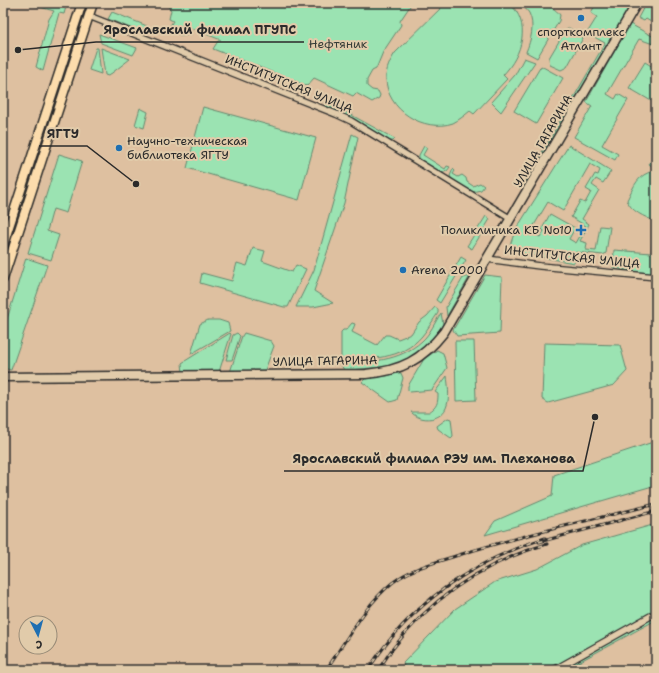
<svg xmlns="http://www.w3.org/2000/svg" width="659" height="673" font-family="'Shantell Sans',sans-serif">
  <rect width="100%" height="100%" fill="#dec0a0"/>
  <filter id="ink" filterUnits="userSpaceOnUse"><feTurbulence type="fractalNoise" baseFrequency=".025" numOctaves="2"/><feDisplacementMap in="SourceGraphic" scale="8" xChannelSelector="R" yChannelSelector="G"/><feConvolveMatrix kernelMatrix="1 2 1 2 8 2 1 2 1" color-interpolation-filters="sRGB"/></filter>
  <g filter="url(#ink)">
    <path fill="#9be3b2" stroke="#63876e" fill-rule="evenodd" d="M26,3H67L64,14L59,13L43,71L36,67L49,19L54,11Z
      M86,3H89L3,267V258Z
      M412,3L400,21L401,25L383,52L376,69L372,71L367,80V86L372,90L378,91L380,95L379,98L372,102L356,93L353,96L314,78L307,86L213,49L218,41L221,40L191,28V35L182,36L168,29L173,21L169,19L171,10L166,4Z
      M446,3H509C532,23 522,55 503,75L507,79L474,114L470,111C465,115 459,120 453,123C424,133 386,110 386,78C386,69 390,61 395,53Z
      M520,3C534,3 551,2 560,15L559,21L537,58L526,52C531,40 535,25 529,13C527,9 522,7 520,3Z
      M596,3H632L526,190L522,187L605,43L587,33L597,17L591,13Z
      M646,3H656V25L646,19L644,21L638,18Z
      M112,12L147,26L143,33L108,19Z
      M630,24L656,38V45L639,39L607,94L615,99L618,94L628,100L602,145L618,154L615,160L574,137L592,106L586,102Z
      M569,28L581,35L583,38L567,67L561,70L550,65L549,58L565,31Z
      M99,34L137,48L133,55L101,43Z
      M96,48H98L101,74L89,70Z
      M101,48L130,59L108,76L105,75Z
      M524,58L535,62L501,112L491,102L515,75Z
      M645,62L656,69V96L653,102L629,88Z
      M541,66L563,78L536,124L514,111Z
      M326,101L395,139L393,141H390L344,114L326,106L324,103Z
      M203,107L316,138L299,200L187,168Z
      M140,108L148,112L144,128L135,125Z
      M352,134L358,137L344,203L314,291L333,303L313,307H296L314,270Z
      M569,145L611,171L603,183L596,179L592,185L599,190L582,219L589,224L580,241L587,243L586,250L596,251L600,226L610,227L606,253L603,255L576,252L574,263L508,251L515,231ZM590,164L600,170L598,175L595,174L586,189L591,192L585,203L580,201L571,217L586,226L576,243L569,239L575,228L550,214L542,229L544,231L540,237L530,232L548,202L563,211Z
      M424,146L427,148L423,155L445,169L447,166L450,167L447,171L441,173L419,159V155Z
      M656,153V222C644,216 631,212 627,200C634,186 638,174 654,171L655,168L649,164Z
      M59,154L82,161L66,213L53,209L47,231L59,235L51,260L28,253Z
      M453,169L455,171L453,174L458,177L462,175L466,178L467,182L473,186L480,183L484,186L481,190L472,192L452,179L450,176Z
      M486,216L490,219L472,249L467,246Z
      M654,234H656V274L613,268L614,250L651,253Z
      M253,248L265,251L262,261L292,272L296,265L306,269L288,307H284L200,283L202,273L232,281L237,263L247,266Z
      M461,257L466,260L440,303L436,300Z
      M26,258L47,265L11,370L3,368V332Z
      M485,275L502,277L500,333L457,336L453,330Z
      M470,276L447,316L446,307L463,278Z
      M435,307L438,309V313C433,320 428,329 422,336C402,360 369,359 341,360V332L343,330H346L352,323L355,324L352,332L377,345L385,335H389L398,339L411,334L419,322L427,316Z
      M441,313L443,324L431,342L417,354L391,366L350,370H344L340,363C370,362 399,362 422,341C430,334 435,322 441,313Z
      M208,320H219L228,323L230,331L191,354L200,324Z
      M230,333L231,334L219,372L183,373L182,363L185,361Z
      M237,333L240,336L232,360H226L233,335Z
      M244,333L271,341L274,346L265,370L261,372H230L242,336Z
      M455,341H474L476,400L456,401Z
      M544,343L620,345L627,371L614,385L548,403L542,399Z
      M437,350L443,353L447,368L432,390L410,392L408,390V386L424,359Z
      M397,373H401L403,378L397,400L390,402L362,382L366,378L387,376Z
      M447,376C448,385 450,396 447,405C443,421 421,423 411,412H429C437,407 438,403 438,394L435,392Z
      M448,418L451,419L453,436L451,438L438,429L437,426Z
      M656,441V485L485,535L495,521L552,496L554,475Z
      M656,524V620L564,670H405L403,663L455,609L495,582L537,569L582,545Z"/>
    <g fill="none" stroke-linecap="round" stroke-linejoin="round">
      <defs>
        <path id="street" d="M89,16L336,114L351,121L511,219
          M487,259L540,266L656,277
          M554,670L656,613"/>
        <path id="secondary" d="M3,377L366,374C401,371 422,360 444,332L637,3"/>
        <path id="primary" d="M3,245L82,3
          M3,279L93,3"/>
      </defs>
      <use href="#street" stroke="#2b2b2b" stroke-width="8"/>
      <use href="#secondary" stroke="#2b2b2b" stroke-width="11"/>
      <use href="#primary" stroke="#2b2b2b" stroke-width="11"/>
      <use href="#street" stroke="#e1cbaa" stroke-width="5.5"/>
      <use href="#secondary" stroke="#e1cbaa" stroke-width="8"/>
      <use href="#primary" stroke="#fcdcac" stroke-width="8"/>
      <defs>
        <path id="rail" d="M539,542L656,511
          M326,670C346,641 364,606 392,583C413,567 437,562 462,554C525,534 591,520 656,504
          M368,670C409,605 472,561 545,538
          M378,670C418,607 476,565 547,544"/>
      </defs>
      <use href="#rail" stroke="#2b2b2b" stroke-width="3"/>
      <use href="#rail" stroke="#e1cbaa" stroke-width="1.5" stroke-dasharray="4.5" stroke-linecap="butt"/>
    </g>
  </g>
  <g fill="#1f6fb2" stroke="#e1cbaa" stroke-width="1.5">
    <circle cx="581" cy="18" r="4"/>
    <circle cx="119" cy="148" r="4"/>
    <path d="M579 224h4v4h4v4h-4v4h-4v-4h-4v-4h4z"/>
    <circle cx="403" cy="270" r="4"/>
  </g>
  <g text-anchor="middle" dominant-baseline="central" stroke-width="4" stroke-linejoin="round" paint-order="stroke">
    <g font-size="12" fill="#2b2b2b" stroke="#e1cbaa" text-anchor="start">
      <text x="581" y="32" text-anchor="middle">спорткомплекс<tspan x="581" dy="14">Атлант</tspan></text>
      <text x="127" y="141">Научно-техническая<tspan x="127" dy="14">библиотека ЯГТУ</tspan></text>
      <text x="572" y="230" text-anchor="end">Поликлиника КБ No10</text>
      <text x="411" y="270">Arena 2000</text>
    </g>
    <g font-size="12" fill="#363d38" stroke="#e1cbaa">
      <text x="338" y="44">Нефтяник</text>
    </g>
    <g font-size="12" fill="#2b2b2b" stroke="#e1cbaa">
      <text transform="translate(289 84) rotate(22)">ИНСТИТУТСКАЯ УЛИЦА</text>
      <text transform="translate(543 141) rotate(-60)">УЛИЦА ГАГАРИНА</text>
      <text transform="translate(572 257) rotate(6)">ИНСТИТУТСКАЯ УЛИЦА</text>
      <text transform="translate(325 361) rotate(-1)">УЛИЦА ГАГАРИНА</text>
    </g>
  </g>
  <path fill="none" stroke="#2b2b2b" stroke-width="1.5" d="M18 50L96 42H304M136 184L87 146H39M595 417L583 471H284"/>
  <g fill="#2b2b2b" stroke="#e1cbaa" stroke-width="1.5">
    <circle cx="18" cy="50" r="4"/>
    <circle cx="136" cy="184" r="4"/>
    <circle cx="595" cy="417" r="4"/>
  </g>
  <g font-size="13" text-anchor="middle" font-weight="bold" fill="#2b2b2b" stroke="#e1cbaa" stroke-width="4" stroke-linejoin="round" paint-order="stroke">
    <text x="200" y="34">Ярославский филиал ПГУПС</text>
    <text x="63" y="138">ЯГТУ</text>
    <text x="434" y="463">Ярославский филиал РЭУ им. Плеханова</text>
  </g>
  <rect width="659" height="673" fill="none" stroke="#e1cbaa" stroke-width="16"/>
  <rect x="8" y="8" width="643" height="657" fill="none" stroke="#2b2b2b" stroke-width="1.5" filter="url(#ink)"/>
  <g transform="translate(38 635) rotate(174)"><circle r="19" fill="#e1cbaa" stroke="#988b77"/>
  <path d="M0-3L7 15L0 10L-7 15Z" fill="#1f6fb2"/>
  <text y="-6" font-size="11" font-weight="bold" text-anchor="middle" fill="#2b2b2b">С</text>
  </g>
</svg>
